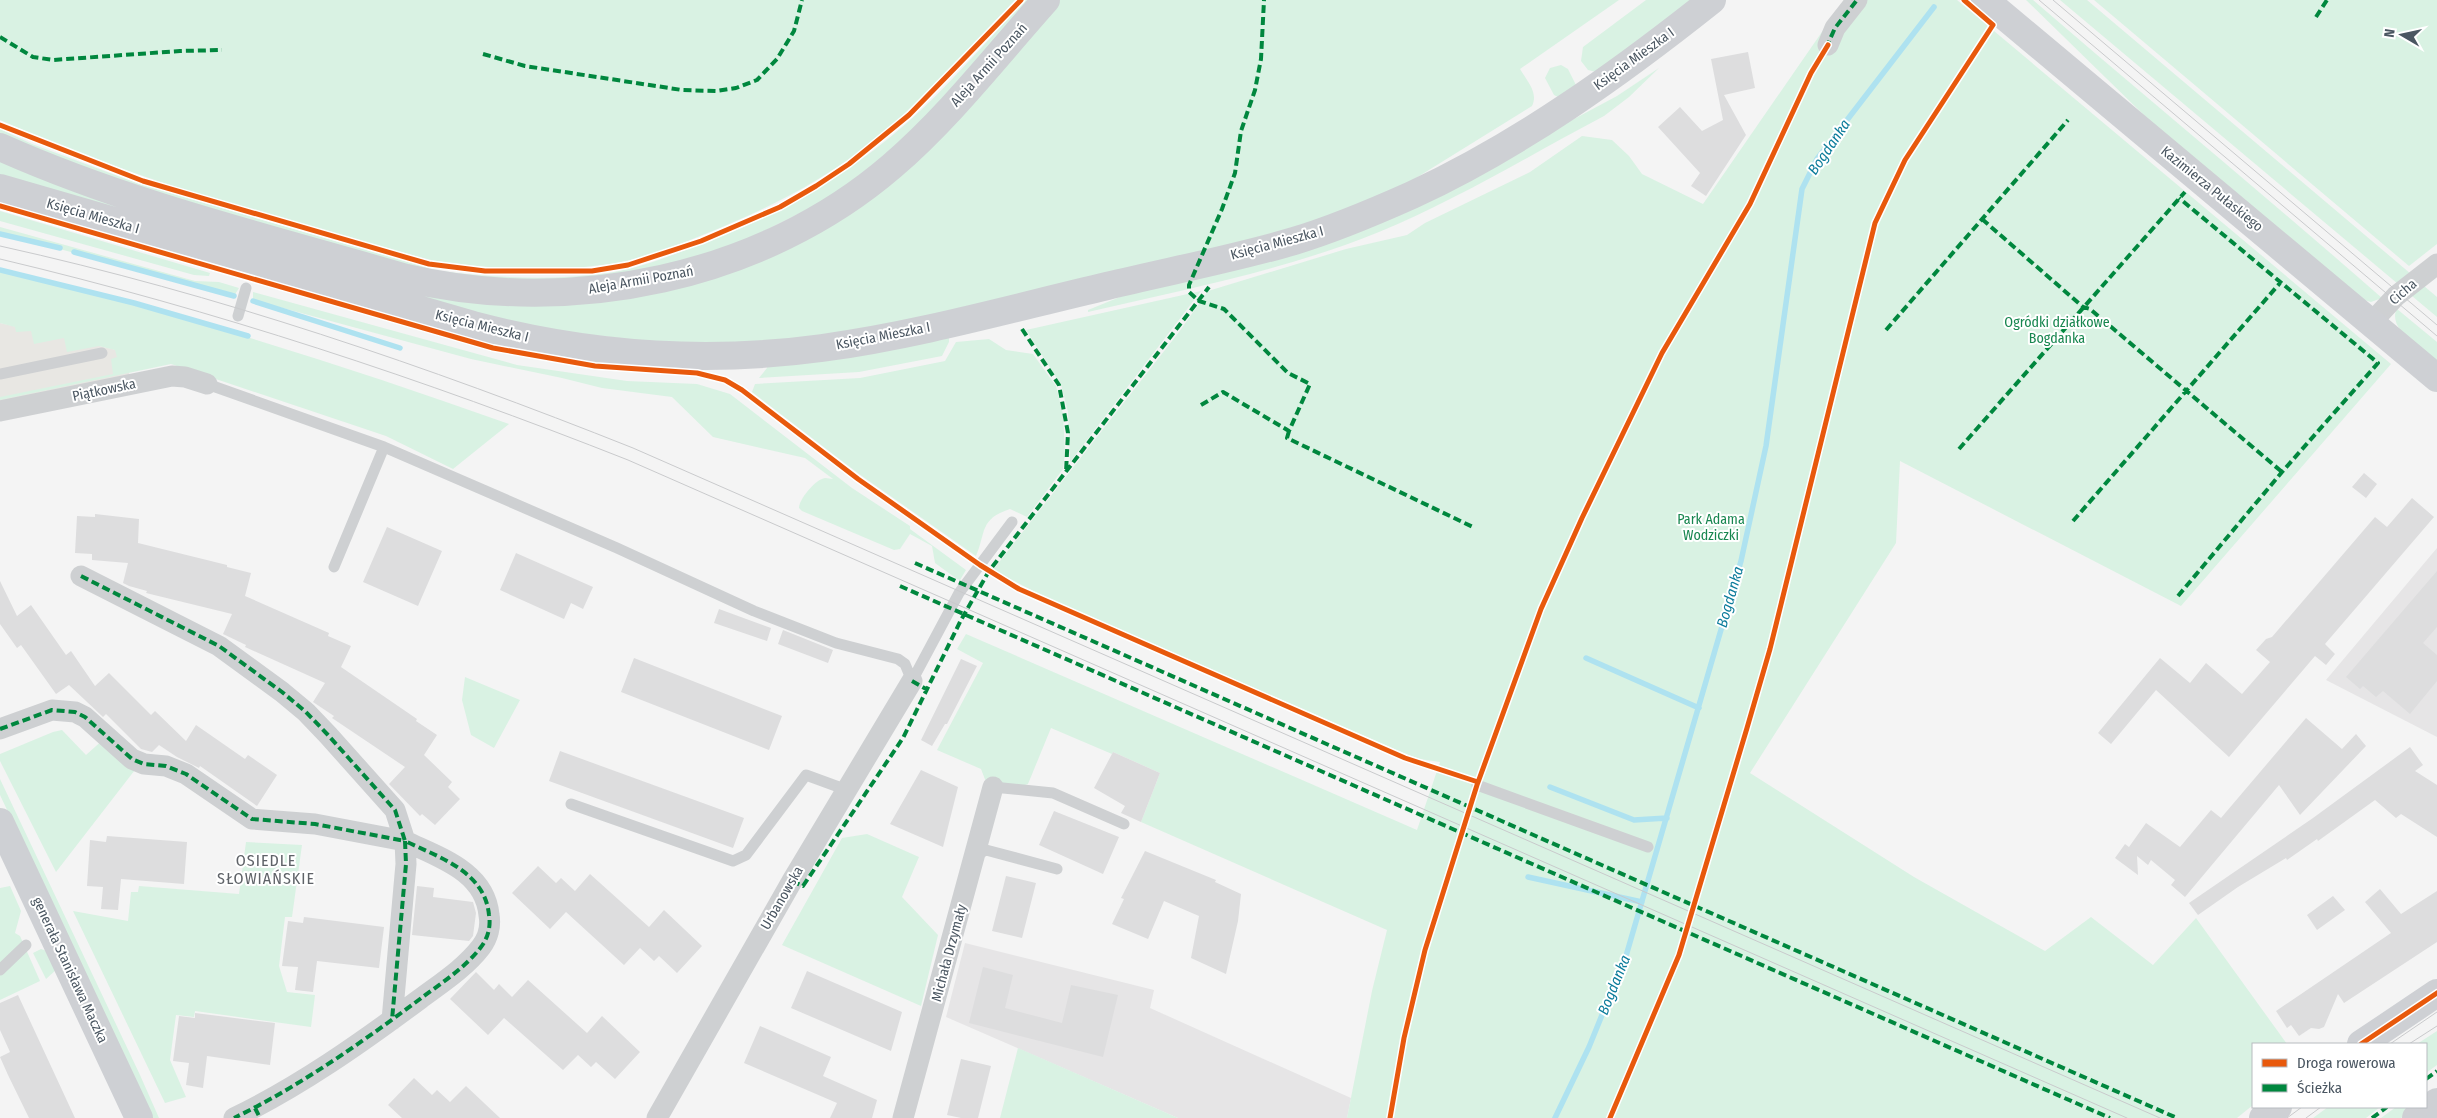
<svg xmlns="http://www.w3.org/2000/svg" width="2437" height="1118" font-family="'Fira Sans Condensed',sans-serif">
  <rect width="100%" height="100%" fill="#f4f4f4"/>
  <path fill="#e8e7e3" d="M0,323L125,352L131,384L0,410Z"/>
  <path fill="#e6e5e6" d="M2437,548V737L2326,680Z
    M965,943L1154,990L1150,1008L1351,1098L1347,1118H1178L946,1017Z"/>
  <path fill="#d9f2e3" d="M0,0H1015C967,50 921,103 867,146C817,184 763,211 705,234C680,244 653,256 626,261C570,273 488,270 431,260C285,221 138,182 0,120Z
    M1026,0H1032L908,137L830,198L730,248L648,271L547,282L442,275L148,194L0,136V129L32,144L142,185L435,270C491,278 552,281 608,273C636,269 662,259 688,249C769,220 843,180 908,122C950,85 987,40 1026,0Z
    M1059,0H1619L1520,69C1526,80 1539,92 1532,106L1395,191L1287,232L843,335L690,346L522,327L0,177V159L426,295L445,299L510,304L812,232Z
    M1646,0H1694L1596,72L1588,70L1581,61L1583,47Z
    M1844,0H1957L2391,364L2181,606L1900,461L1896,543L1750,773L1914,877L2045,951L2091,917L2153,965L2196,918L2287,1044H2253V1105L2237,1118H1347L1372,991L1387,930L1141,822L1160,773L1113,752L1112,754L1051,728L1028,784L1010,790L986,782L981,769L937,750L983,663L957,649L966,634L1417,830L1440,762L1419,759L1399,751L1039,594L993,570L1179,332L1208,291L1346,249L1407,235L1425,223L1530,172L1582,136L1612,140L1629,156L1642,174L1703,204Z
    M2026,0H2033C2149,100 2267,197 2382,298L2371,302L2364,300L2149,120Z
    M2060,0H2087L2411,274L2398,284Z
    M2094,0H2437V244L2409,266Z
    M1561,65L1568,69L1576,85L1558,97L1554,95L1545,78L1550,68Z
    M1659,68L1629,97L1604,116C1530,155 1457,200 1379,232C1286,270 1186,289 1088,312V310L1132,292L1531,142L1617,96Z
    M0,211L210,273L209,276L194,275L0,221Z
    M0,227L195,281L219,282L239,288L234,296L142,270L0,234Z
    M0,270C173,311 341,364 509,424L453,469L386,436L171,364L0,400V397L113,374L111,359L117,357L115,350L99,346L67,352L64,338L34,344L31,331L16,332L15,327L0,323Z
    M2424,286L2437,297V317L2412,296Z
    M1201,291L1070,462L1068,412L1061,385L1026,330Z
    M253,292L517,365L627,381L697,384L730,394L852,488L910,526V529L966,570L960,580L957,579L935,563L932,546L910,534L900,549L894,550L802,511L799,508C799,499 816,479 825,478C828,478 830,479 833,479L805,458L713,437L672,397L602,388L562,378L471,359L253,300Z
    M2397,309L2437,342V363C2424,352 2386,328 2397,309Z
    M949,337V342L942,356L859,372L759,378L767,368V363Z
    M989,339L1006,350L1033,354L1056,386L1063,414L1065,453L1063,469L1027,517L1010,509C979,519 986,533 976,556L859,474L752,392L755,384L860,378L945,361L956,342Z
    M465,677L520,700L494,748L471,735L462,700Z
    M62,730L86,755L105,738L138,766L56,872L0,761V754L53,732Z
    M0,779L140,1075L159,1118H153L0,795Z
    M867,834L919,857L902,897L938,935L921,1006L782,945L842,838Z
    M246,842L302,845L292,917H285L279,966L287,992L315,995L311,1027L195,1011L194,1017L176,1015L170,1060L186,1097L165,1103L73,911L128,921L131,892H138L139,886L239,894Z
    M10,886L21,911L15,933L20,936L40,981L0,1000V888Z
    M41,949L47,951L57,969L46,979L33,953Z
    M2437,1031V1065L2426,1073V1044H2417Z
    M1018,1048L1178,1118H1000Z
    M2328,1107H2380L2366,1118H2313Z
    M2396,1107H2416L2401,1118H2381Z"/>
  <g fill="none" stroke-linecap="round" stroke-linejoin="round">
    <path stroke="#aee2f0" stroke-width="5.5" d="M0,234L60,248
      M74,252L234,296
      M0,270L134,303L248,336
      M253,301L400,348
      M1586,658L1699,708
      M1550,787L1634,820L1667,818
      M1528,877L1642,902
      M1555,1118L1589,1047L1626,956L1741,561L1766,446L1802,189L1817,159L1934,7"/>
  </g>
  <path fill="#ddddde" d="M1748,52L1755,88L1724,95L1746,135L1706,196L1691,186L1700,173L1658,127L1680,107L1702,131L1723,120L1711,59Z
    M2364,473L2377,484L2366,498L2352,487Z
    M2412,498L2434,517L2325,644L2335,654L2326,665L2315,656L2229,757L2156,690L2111,744L2098,733L2160,658L2190,683L2206,663L2242,694L2270,662L2256,650L2266,639L2272,637L2375,517L2387,527Z
    M95,514L139,519L138,543L227,565V567L251,573L245,596L329,633L328,636L351,646L341,667L417,719L416,721L437,735L424,755L452,782L448,787L460,799L435,825L422,814L420,816L389,784L405,767L332,718L334,716L313,702L325,683L245,647L246,645L223,634L232,614L146,593L147,591L129,586L123,583L128,563L92,560V554L75,553L77,516L95,517Z
    M387,527L442,551L418,606L363,582Z
    M516,553L593,587L583,609L571,603L564,619L500,590Z
    M2437,571V627L2423,643L2437,655V681L2410,714L2383,691L2376,697L2363,686L2360,689L2346,677Z
    M0,581L17,616L31,605L66,655L71,651L95,686L109,673L151,715L155,711L186,741L196,725L245,759L248,755L277,775L257,806L200,766L199,768L177,757L159,745L152,752L141,749L106,714L103,717L69,685L56,694L21,645L17,648L0,624Z
    M719,609L771,628L767,641L714,623Z
    M783,630L833,650L828,663L778,644Z
    M634,658L782,716L769,750L621,692Z
    M961,659L977,666L947,724H945L932,746L921,740Z
    M2306,718L2342,749L2356,734L2366,746L2300,815L2279,785L2185,897L2171,885L2175,880L2151,860L2148,865L2137,856L2138,875L2115,858L2125,844L2129,847L2146,823L2180,847L2211,810L2221,818Z
    M2410,747L2423,765L2415,771L2437,785V837L2401,814L2396,818L2375,800L2318,841L2317,839L2287,860L2286,858L2238,887L2198,915L2189,903L2313,818Z
    M560,751L744,818L733,848L549,781Z
    M1113,752L1160,773L1141,822L1121,813L1125,806L1094,788Z
    M921,770L958,787L943,847L890,824Z
    M1054,811L1119,837L1103,874L1039,845Z
    M107,836L187,842L184,884L121,879L118,910L101,909L103,887L87,886L90,840L106,842Z
    M1145,851L1216,880L1215,882L1241,894L1238,921L1226,974L1191,958L1199,916L1164,901L1148,939L1112,924L1124,899L1121,898Z
    M538,866L556,883L561,878L575,891L590,874L649,927L664,910L702,946L677,973L659,956L654,961L640,948L624,965L566,912L550,929L512,893Z
    M1006,876L1036,883L1022,938L992,931Z
    M417,886L434,888L433,897L473,902L476,913L473,936L469,941L412,935Z
    M2380,889L2401,914L2437,891V942L2344,1003L2338,994L2324,1027L2319,1029L2311,1028L2299,1036L2291,1025L2287,1028L2276,1011L2391,933L2365,902Z
    M2333,896L2345,910L2317,930L2307,915Z
    M304,917L384,927L379,968L317,961L313,992L295,990L298,967L282,966L288,921L303,923Z
    M983,967L1013,975L1005,1008L1062,1023L1071,985L1118,995L1103,1057L969,1023Z
    M807,971L902,1012L891,1051L791,1008Z
    M476,972L494,990L499,984L512,997L528,980L587,1033L602,1016L640,1052L615,1079L596,1062L591,1067L578,1055L563,1070L504,1018L488,1035L450,999Z
    M18,995L75,1118H29L8,1075L0,1057L10,1052L0,1030V1003Z
    M195,1013L275,1023L270,1065L207,1056L203,1088L186,1085L189,1063L173,1061L179,1016L195,1018Z
    M760,1026L831,1057L823,1076L877,1100L872,1118H830L837,1103L744,1063Z
    M961,1059L991,1066L978,1118H961L947,1115Z
    M414,1078L432,1095L437,1090L450,1102L466,1086L500,1118H402L388,1105Z"/>
  <g fill="none" stroke-linecap="round" stroke-linejoin="round">
    <path stroke="#ced0d2" stroke-width="11" d="M238,316L246,288
      M0,374L102,353
      M207,384L384,447L334,567
      M384,447L617,548L754,611L836,643L898,659L905,664L912,681
      M912,681L959,593L1012,522
      M1477,785L1648,847
      M993,787L1053,793L1124,824
      M571,804L733,861L746,855L806,775L847,790
      M975,856L986,850L1057,869
      M0,970L26,945"/>
    <path stroke="#ced0d2" stroke-width="21" d="M1828,45L1835,28L1857,0
      M2372,322L2396,296L2437,264
      M0,411L172,376L185,377L207,384
      M81,576L219,646L282,692L306,712L328,735L395,810L405,841C438,857 485,871 489,915C491,926 488,938 481,947C465,968 440,984 420,999C361,1043 300,1086 234,1118
      M0,729L52,710L75,712L85,717L132,759L144,764L166,766L186,774L252,819L315,824L405,841L406,864L392,1020
      M657,1118L792,881L912,681
      M903,1118L993,787"/>
    <path stroke="#ced0d4" stroke-width="28" d="M1985,0L2437,378
      M0,147C130,205 269,238 406,278C572,317 762,278 892,166C949,117 996,56 1046,0
      M0,188L473,325C587,355 705,364 822,348C918,335 1013,308 1107,286C1169,271 1233,259 1294,241C1334,229 1374,212 1412,195C1520,145 1619,74 1712,0
      M0,822L139,1118
      M2361,1044L2437,993
      M2263,1118L2278,1107
      M2416,1118L2437,1102"/>
    <path stroke="#c9cacc" stroke-width="1" d="M2039,0L2437,336
      M2053,0L2437,325
      M0,246C217,294 427,366 633,448L2160,1118
      M0,259C215,310 423,379 628,460L2127,1118
      M2390,1044L2437,1012
      M2409,1044L2437,1026
      M2287,1118L2302,1107
      M2306,1118L2321,1107"/>
    <path stroke="#00873e" stroke-width="4" stroke-dasharray="8 4" stroke-linecap="butt" d="M2316,17L2327,0
      M0,37L33,57L53,60L180,51L222,50
      M1826,48L1835,28L1857,0
      M483,54L525,66L682,90L716,91L736,88L757,80L777,59L794,31L802,0
      M1982,219L2083,307L2090,309L2282,472
      M1022,329L1059,385L1068,433L1066,472
      M1886,330L2068,120
      M1201,405L1223,392L1289,431L1310,384L1288,373L1224,309L1199,301L1189,292V285L1222,209L1235,173L1241,131L1255,90L1261,59L1264,0
      M1289,431L1287,438L1475,528
      M1959,449L2185,192
      M2073,521L2280,283
      M915,563L2177,1118
      M81,576L219,646L282,692L306,712L328,735L395,810L405,841C438,857 485,871 489,915C491,926 488,938 481,947C465,968 440,984 420,999C361,1043 300,1086 234,1118
      M900,586L2110,1118
      M2178,596L2282,472L2378,363L2179,198
      M912,681L928,690
      M0,729L52,710L75,712L85,717L132,759L144,764L166,766L186,774L252,819L315,824L405,841L406,864L392,1020
      M792,881L803,886L903,738L961,620L989,571L1209,287
      M2426,1079L2437,1071
      M255,1108L260,1118
      M2372,1118L2387,1107"/>
    <defs>
      <path id="cycleway" d="M0,125L143,181L429,264L485,271H592L628,265L701,241L780,207L816,186L849,164L909,115L1021,0
        M0,206L493,348L595,366L697,373L725,380L742,390L858,479L980,565L1019,589L1405,758L1478,782
        M2361,1044L2437,993
        M1390,1118L1404,1038L1425,950L1477,785L1541,609L1582,518L1662,353L1750,204L1811,73L1828,45
        M1610,1118L1679,955L1747,728L1770,649L1875,223L1905,160L1993,25L1964,0"/>
    </defs>
    <use href="#cycleway" stroke="#fff" stroke-width="8"/>
    <use href="#cycleway" stroke="#e8590c" stroke-width="5"/>
  </g>
  <g text-anchor="middle" dominant-baseline="central" stroke-width="4" stroke-linejoin="round" paint-order="stroke">
    <g font-size="14" fill="#4a5661" stroke="#fff">
      <text transform="translate(1634 59) rotate(-36)">Księcia Mieszka I</text>
      <text transform="translate(989 65) rotate(-48)">Aleja Armii Poznań</text>
      <text transform="translate(2212 189) rotate(39)">Kazimierza Pułaskiego</text>
      <text transform="translate(93 216) rotate(16)">Księcia Mieszka I</text>
      <text transform="translate(1277 243) rotate(-15)">Księcia Mieszka I</text>
      <text transform="translate(641 280) rotate(-10)">Aleja Armii Poznań</text>
      <text transform="translate(2403 292) rotate(-41)">Cicha</text>
      <text transform="translate(482 326) rotate(14)">Księcia Mieszka I</text>
      <text transform="translate(883 336) rotate(-11)">Księcia Mieszka I</text>
      <text transform="translate(104 390) rotate(-12)">Piątkowska</text>
      <text transform="translate(782 898) rotate(-60)">Urbanowska</text>
      <text transform="translate(949 953) rotate(-75)">Michała Drzymały</text>
      <text transform="translate(70 970) rotate(65)">generała Stanisława Maczka</text>
    </g>
    <g font-size="14" fill="#17864f" stroke="#fff">
      <text x="2057" y="322">Ogródki działkowe<tspan x="2057" dy="16">Bogdanka</tspan></text>
      <text x="1711" y="519">Park Adama<tspan x="1711" dy="16">Wodziczki</tspan></text>
    </g>
    <g font-size="15" font-style="italic" fill="#0c7c9b" stroke="#fff">
      <text transform="translate(1829 147) rotate(-56)">Bogdanka</text>
      <text transform="translate(1730 597) rotate(-74)">Bogdanka</text>
      <text transform="translate(1614 985) rotate(-68)">Bogdanka</text>
    </g>
    <g font-size="16" letter-spacing="1" fill="#5f6368" stroke="#fff">
      <text x="266" y="860">OSIEDLE<tspan x="266" dy="18">SŁOWIAŃSKIE</tspan></text>
    </g>
  </g>
  <rect x="2252" y="1043" width="175" height="65" fill="#ffffff" stroke="#b7bbc0"/>
  <rect x="2262" y="1059" width="25" height="8" fill="#e8590c" stroke="#b7bbc0"/>
  <text x="2297" y="1068" font-size="15" fill="#4a5661">Droga rowerowa</text>
  <rect x="2262" y="1084" width="25" height="8" fill="#00873e" stroke="#b7bbc0"/>
  <text x="2297" y="1093" font-size="15" fill="#4a5661">Ścieżka</text>
  <g transform="translate(2402 35) rotate(279)" stroke="#ffffff" stroke-width="4" paint-order="stroke">
  <path d="M0-4L9 19L0 12L-9 19Z" fill="#4a5661"/>
  <text y="-8" font-size="14" font-weight="bold" text-anchor="middle" fill="#4a5661">N</text>
  </g>
</svg>
